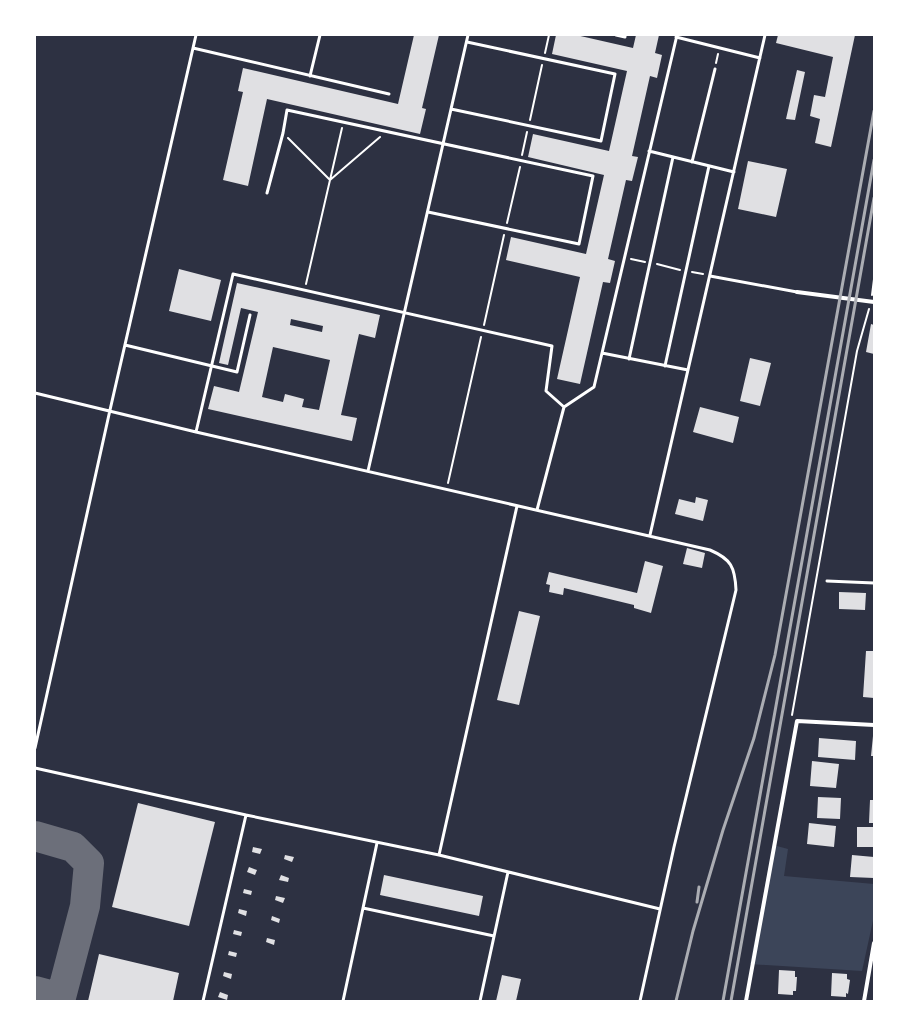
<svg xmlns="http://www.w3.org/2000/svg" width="909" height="1036" font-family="Jost,sans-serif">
  <rect width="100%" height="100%" fill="#2d3142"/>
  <path fill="#3c4559" d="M773,845L788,849L784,876L874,884V916L862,971L750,964Z"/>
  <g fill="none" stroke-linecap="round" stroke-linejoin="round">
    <path stroke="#6c6f7a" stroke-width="30" d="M35,836L73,847L89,863L85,906L60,1001
      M35,991L61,998"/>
  </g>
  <path fill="#e0e0e3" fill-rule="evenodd" d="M414,35H439L422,108L426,109L420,134L267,99L248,186L223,180L243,92L238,91L243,68L398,104Z
    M556,35H576L633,48L636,35H659L655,53L662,55L657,78L650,76L632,156L638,157L632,181L626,180L608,259L615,261L610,283L603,282L580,384L557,379L580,277L506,260L511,237L586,254L604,175L528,157L533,134L609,151L627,71L552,54Z
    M778,35H855L831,147L815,143L820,119L810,116L814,95L825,97L833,57L776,43Z
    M797,70L805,72L795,120L786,119Z
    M748,161L787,169L776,217L738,209Z
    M179,269L221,280L211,321L169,311Z
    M237,283L380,315L375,338L359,334L341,415L357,418L352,441L208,409L214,386L239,392L258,312L241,308L228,365L219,363ZM291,319L323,326L322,332L290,325ZM273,347L330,360L319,410L302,407L304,399L285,394L283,402L262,397Z
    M871,324L874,325V354L866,352Z
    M750,358L771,363L760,406L740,401Z
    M700,407L739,417L733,443L693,432Z
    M696,497L708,500L703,521L675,514L679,499L695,503Z
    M687,548L705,553L702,568L683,564Z
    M645,561L663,566L651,613L634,608V605L564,588L563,595L549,592L550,585L546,584L549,572L637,593Z
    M839,592L866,593L865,610L839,609Z
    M519,611L540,616L519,705L497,700Z
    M866,651H874V698L863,697Z
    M873,736H874V756H871Z
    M819,738L856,741L855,760L818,757Z
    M812,761L839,764L836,788L810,786Z
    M818,797L841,798L840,819L817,818Z
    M870,800H874V823H869Z
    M138,803L215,822L189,926L112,907Z
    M809,823L836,826L834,847L807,844Z
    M857,827H874V847H857Z
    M253,847L262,849L260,854L252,852Z
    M285,855L294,857L292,862L284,859Z
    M852,855L874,857V878L850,877Z
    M249,867L257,870L255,875L247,872Z
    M281,875L289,878L288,882L279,880Z
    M384,875L483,896L479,916L380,895Z
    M244,889L252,891L251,895L243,893Z
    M276,896L285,898L283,903L275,900Z
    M239,909L247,911L246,916L238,913Z
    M272,916L280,919L279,923L271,920Z
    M234,930L242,932L241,936L233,934Z
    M267,938L275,940L274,945L266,942Z
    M229,951L237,953L236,957L228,955Z
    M99,954L179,973L173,1001H88Z
    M779,970L795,971V977H797L796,991H793V995L778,994Z
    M224,972L232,974L231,979L223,976Z
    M832,973L847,974V979L850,980L848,994L846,993V997L831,996Z
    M502,975L521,979L516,1001H496Z
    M220,992L228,995L227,1000L218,997Z"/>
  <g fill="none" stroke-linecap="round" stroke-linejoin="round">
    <path stroke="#fff" stroke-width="2" d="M545,53L549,35
      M716,63L718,54
      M530,120L542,65
      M288,138L330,180L380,137
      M522,155L527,132
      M507,223L520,167
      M631,259L645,262
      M657,264L680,270
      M692,272L703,274
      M306,284L342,128
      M872,295L874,279
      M484,325L504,235
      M448,483L481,337
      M792,715L857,351L869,309"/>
    <path stroke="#fff" stroke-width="3" d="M616,35L625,37V35
      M676,37L760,58
      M193,48L389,94
      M310,76L320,35
      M451,109L601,141L615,74L467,42
      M649,151L734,172
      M692,162L715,69
      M267,193L283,133L287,110L593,176L579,244L428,212
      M710,276L797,292
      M125,345L237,372L250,315
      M602,353L688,370
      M629,359L673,157
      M665,366L709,166
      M35,393L196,432L710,550C731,559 735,567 736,590L674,847L640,1001
      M564,407L594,387L677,35
      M196,432L233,274L552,346L546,391L564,407L537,510
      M368,471L468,35
      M650,535L765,35
      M827,581L874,583
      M35,748L110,410L196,35
      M35,768L246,815L439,855L660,909
      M439,855L517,506
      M363,908L494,936
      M203,1001L246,815
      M343,1001L377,843
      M480,1001L508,872"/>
    <path stroke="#fff" stroke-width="4" d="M797,292L874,302
      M746,1001L797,721L874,725
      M864,1001L874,943"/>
    <path stroke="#abadb3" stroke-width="3" d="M697,902L699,887
      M676,1001L693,931L723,830L754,738L775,655L874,111
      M723,1001L874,160
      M731,1001L874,198"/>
  </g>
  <rect width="909" height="1036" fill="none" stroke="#ffffff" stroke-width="72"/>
</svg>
